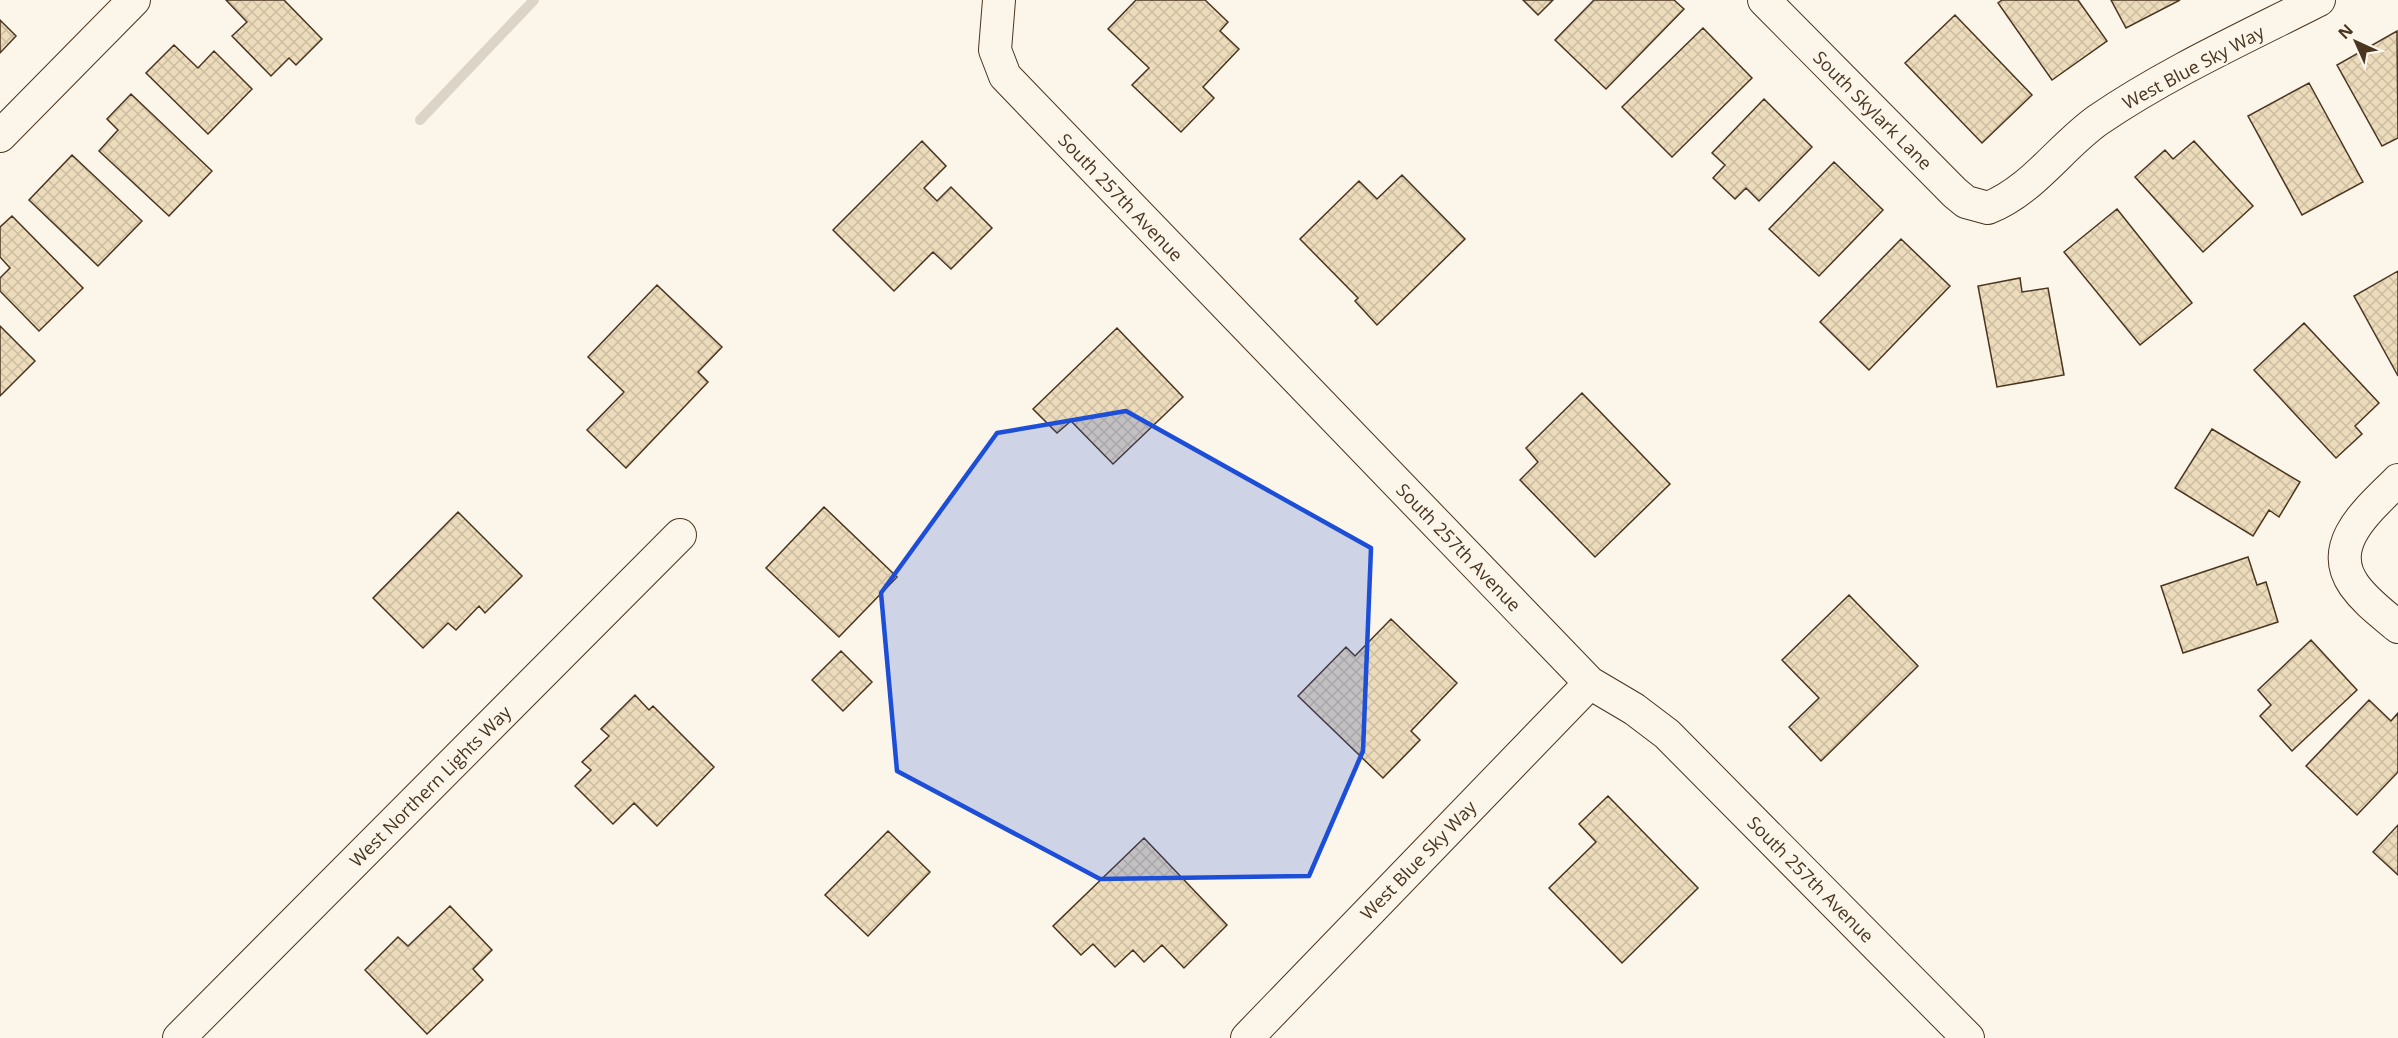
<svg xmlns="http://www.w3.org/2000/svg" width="2398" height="1038" font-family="'Open Sans',sans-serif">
  <defs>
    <pattern id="building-cross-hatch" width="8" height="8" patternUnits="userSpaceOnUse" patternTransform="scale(1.5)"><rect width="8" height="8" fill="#ecdcbc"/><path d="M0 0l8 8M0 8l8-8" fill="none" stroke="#ccbda1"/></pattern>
  </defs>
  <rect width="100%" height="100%" fill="#fbf6e9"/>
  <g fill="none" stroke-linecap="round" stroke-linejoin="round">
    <path stroke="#dcd4c6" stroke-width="10" d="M420,120L534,0"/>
  </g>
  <path fill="url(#building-cross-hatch)" stroke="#4a3520" stroke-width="1.5" d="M226,0H284L322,39L296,65L289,58L271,76L232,36L247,22Z
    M1136,0H1205L1228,22L1220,31L1239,49L1203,87L1214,98L1181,132L1132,85L1149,68L1108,29Z
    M1523,0H1553L1538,15Z
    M1594,0H1674L1684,9L1606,89L1555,40Z
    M2002,0H2078L2107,41L2052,80L1998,3Z
    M2111,0H2180L2126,28Z
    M1955,15L2032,95L1982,143L1905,63Z
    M0,20L16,36L0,53Z
    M1703,28L1752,78L1672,157L1622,107Z
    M2397,31L2398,138L2382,146L2337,65Z
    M174,45L198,68L214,51L252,89L208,134L146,73Z
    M2309,83L2363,182L2302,215L2248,116Z
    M131,94L212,171L169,216L99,151L118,130L107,119Z
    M1764,99L1812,147L1759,201L1746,188L1735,199L1713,178L1725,165L1712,153Z
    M922,141L946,166L924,188L937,201L951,187L992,228L951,269L933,252L894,291L833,230Z
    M2194,141L2253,206L2203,252L2135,177L2165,150L2173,159Z
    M72,155L142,221L98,266L29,200Z
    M1834,162L1883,210L1819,276L1769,229Z
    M1402,175L1465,239L1377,325L1355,301L1358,298L1300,239L1359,181L1377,199Z
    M2117,209L2192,303L2140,345L2064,252Z
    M12,216L83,288L39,331L0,291V278L10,268L0,257V227Z
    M1901,239L1950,286L1869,370L1820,322Z
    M2398,271V376L2354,296Z
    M2020,278L2022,292L2048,288L2064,375L1997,387L1978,286Z
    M657,285L722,347L698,372L708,382L626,468L587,430L624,392L588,357Z
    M2304,323L2379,403L2355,426L2362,434L2336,458L2254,370Z
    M0,326L35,361L0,396Z
    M1117,328L1183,397L1113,464L1071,421L1057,433L1033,409Z
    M1582,393L1670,484L1595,557L1520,480L1538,462L1526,448Z
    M2212,429L2300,482L2279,517L2269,510L2253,536L2175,488Z
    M824,507L897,577L839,637L766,568Z
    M458,512L522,576L485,613L479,606L456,630L448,623L423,648L373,598Z
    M2248,557L2257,585L2266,582L2278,622L2183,653L2161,586Z
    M1849,595L1918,666L1821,761L1789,727L1819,698L1782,660Z
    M1391,619L1457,683L1411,731L1420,740L1383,778L1298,696L1346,647L1355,656Z
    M2311,640L2357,690L2292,751L2260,716L2271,705L2258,690Z
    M841,651L872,682L843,711L812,680Z
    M635,695L649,710L653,706L714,767L657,826L634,803L613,824L575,786L591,770L582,762L609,736L601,729Z
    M2369,700L2391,721L2398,713V772L2357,815L2306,766Z
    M1608,796L1698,888L1622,963L1549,888L1596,842L1579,824Z
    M2398,825V875L2373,852Z
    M888,831L930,872L868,936L825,895Z
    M1144,838L1227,925L1184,968L1162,945L1144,962L1133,950L1115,967L1093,944L1081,955L1053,926Z
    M450,906L492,950L473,969L483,980L427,1034L365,970L398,937L408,946Z"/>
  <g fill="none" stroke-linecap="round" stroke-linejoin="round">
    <defs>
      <path id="street" d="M999,0L995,50L1005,76L1590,683L1634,709L1667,734L1968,1038
        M1764,0L1955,193L1966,202L1988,208C2033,190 2060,147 2098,120C2167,73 2244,38 2319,0
        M0,136L134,0
        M2398,480C2371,508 2325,543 2354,585C2366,602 2383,614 2398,627
        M179,1038L680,535
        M1247,1038L1590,683"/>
    </defs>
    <use href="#street" stroke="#4a3520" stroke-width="34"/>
    <use href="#street" stroke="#fbf6e9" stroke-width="32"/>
  </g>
  <path fill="#1d4ed8" fill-opacity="0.2" stroke="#1d4ed8" stroke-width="4.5" stroke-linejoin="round" d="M1126,411L1371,548L1363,751L1309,876L1100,879L897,771L881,593L997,433Z"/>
  <g text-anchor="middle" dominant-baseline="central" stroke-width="4.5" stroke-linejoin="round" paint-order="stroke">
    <g font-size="18" fill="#4a3520" stroke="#fbf6e9">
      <text transform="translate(2193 67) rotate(-28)">West Blue Sky Way</text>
      <text transform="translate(1873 110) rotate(45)">South Skylark Lane</text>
      <text transform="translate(1121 197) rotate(46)">South 257th Avenue</text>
      <text transform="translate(1459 547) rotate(46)">South 257th Avenue</text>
      <text transform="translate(430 786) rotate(-45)">West Northern Lights Way</text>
      <text transform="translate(1418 860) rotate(-46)">West Blue Sky Way</text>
      <text transform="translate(1811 879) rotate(45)">South 257th Avenue</text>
    </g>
  </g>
  <g transform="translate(2356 42) rotate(315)" stroke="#fbf6e9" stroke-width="4.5" paint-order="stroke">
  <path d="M0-4.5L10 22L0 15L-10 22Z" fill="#4a3520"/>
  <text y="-9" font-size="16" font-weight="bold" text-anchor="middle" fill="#4a3520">N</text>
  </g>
</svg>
